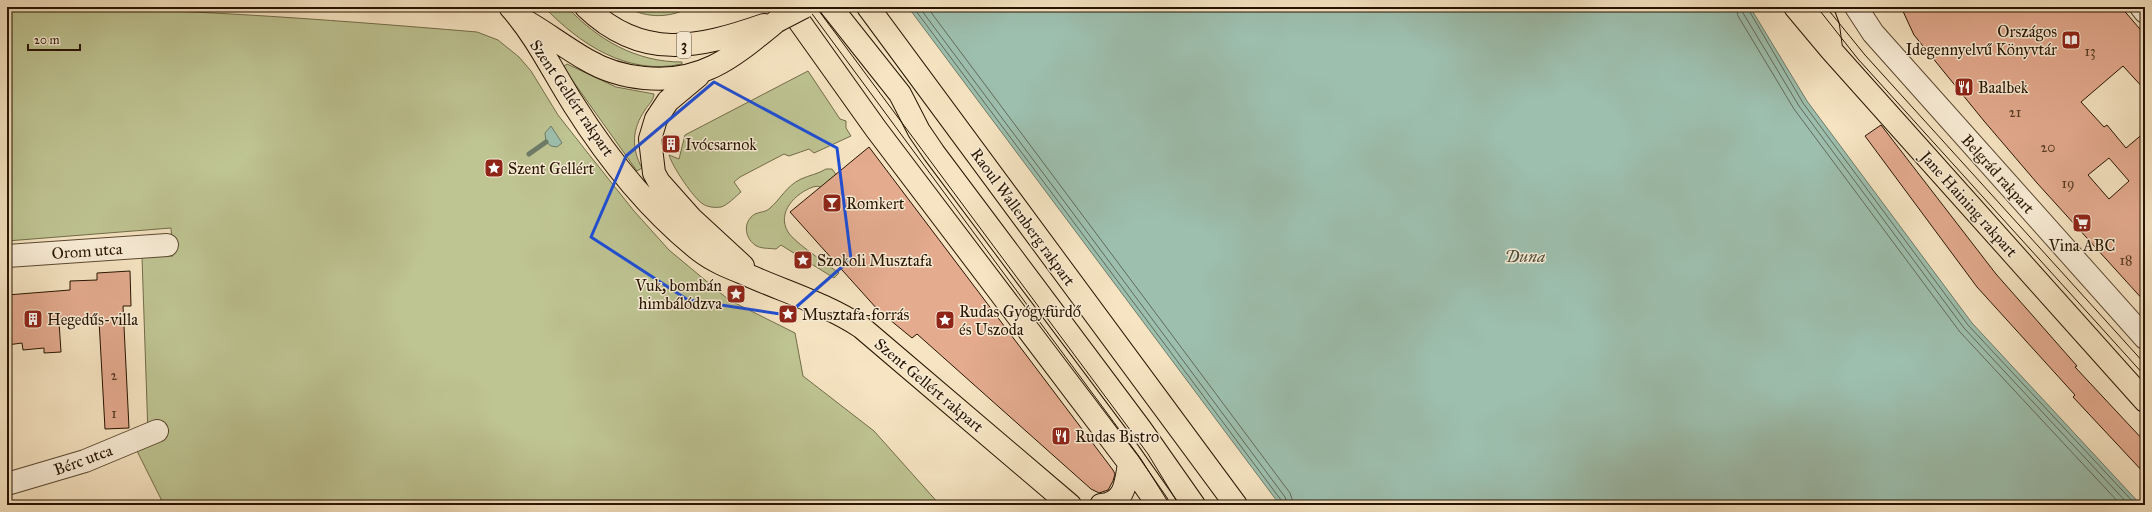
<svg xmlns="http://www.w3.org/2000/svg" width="2152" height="512" font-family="'IM FELL Great Primer',serif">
  <rect width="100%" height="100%" fill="#f6e4c2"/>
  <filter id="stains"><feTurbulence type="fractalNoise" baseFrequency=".005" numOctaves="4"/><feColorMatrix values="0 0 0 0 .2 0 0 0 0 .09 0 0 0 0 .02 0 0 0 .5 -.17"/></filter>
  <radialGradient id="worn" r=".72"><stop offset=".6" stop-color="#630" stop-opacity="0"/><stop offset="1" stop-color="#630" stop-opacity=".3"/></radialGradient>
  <path fill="#bec492" stroke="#726c49" d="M7,7C164,7 321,19 477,32L498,40L519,57L531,71L558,115L587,152L634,211L669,250L729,300L795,333L803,376L874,431L940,505H164L132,441L148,435L142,257L173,256L171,228L7,241Z
    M544,7H567C598,40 636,62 682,62V64C627,76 580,44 544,7Z
    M626,7H691C670,18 648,19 626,7Z
    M567,64L616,87L654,94C654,100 648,105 645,110C632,129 631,148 642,168L637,171L565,70L564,66Z
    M808,71L840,119L846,121V128L851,136L814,153L809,149L789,156L784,154L740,177L734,182L741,192C736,196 728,205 721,207C715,208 707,207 703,204C694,199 672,166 669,155L679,159L685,135Z
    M826,169H832L840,180L831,189C826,188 818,185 813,187C796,193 776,212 788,232C794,242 828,265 839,273L834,278L781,245L776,249C769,248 760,249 755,245C744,237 743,221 755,214C759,212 766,212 769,209C781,199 786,186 801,179C810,175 818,174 826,169Z"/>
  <path fill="#9dbfae" stroke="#6e7b68" d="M908,7H1750L1807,101L1972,323L2141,505H1280Z
    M551,126L562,143L557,147L551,146L546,142L545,133Z"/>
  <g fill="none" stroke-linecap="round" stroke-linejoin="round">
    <path stroke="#626a57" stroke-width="1" d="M913,7L1281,500L1283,505
      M919,7L1285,497L1288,505
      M927,7L1290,493L1294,505
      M1736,7L1738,16L1794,109L1960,332L2121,505
      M1742,7L1743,13L1799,106L1964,328L2129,505
      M1747,7L1803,103L1968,325L2136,505"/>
    <path stroke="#6e7b68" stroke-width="5" d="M529,154L546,142"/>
  </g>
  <path fill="#e4ab8f" stroke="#271400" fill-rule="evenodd" d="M1901,7H2121L2145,35V90L2123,66L2081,102L2104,127L2107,125L2126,148L2145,132V302L2037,183L1984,121L1914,35ZM2109,158L2129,181L2109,199L2088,175Z
    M1881,125L1996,274L2077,366L2075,367L2145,442V474L2073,397L2075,395L1977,287L1865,136Z
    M869,147L1113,470L1115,474L1113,481L1108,490L1099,493L1091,489L917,334L912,338L878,310L790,212Z
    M130,271L131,306H123L129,428L105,429L99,320L59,322L61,352L44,353V348L23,350L22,343L7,345V295L70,290V281L97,280V273Z"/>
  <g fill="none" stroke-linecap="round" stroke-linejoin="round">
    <defs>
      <path id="minor" d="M1856,7L1873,33L2145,338
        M2141,7L2145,12
        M7,256L167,245
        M7,484L85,461L157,431"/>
      <path id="major" d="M510,7C536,36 553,72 574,105C608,159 650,211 700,251C713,261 728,267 743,273C782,291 825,303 861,327L1070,505
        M586,7C642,61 698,48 764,25
        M789,7L876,129L1129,463L1158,505
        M831,7L900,94L919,131L934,153L1140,428L1194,505
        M868,7L1236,505
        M1795,7L1831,50L2145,401
        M1821,7L1828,26L1831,48
        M522,19C544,31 564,47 587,60C604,70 624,76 644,78C703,84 734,56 777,21
        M698,76L668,101L656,119L650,139L654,173L659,182L691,218L743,266
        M1101,505C1125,503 1126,483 1129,463"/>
    </defs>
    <use href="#minor" stroke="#5b4830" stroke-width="24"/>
    <use href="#major" stroke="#271400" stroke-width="24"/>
    <use href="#minor" stroke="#f9edd7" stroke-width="22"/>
    <use href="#major" stroke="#f6e4c2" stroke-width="22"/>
    <path stroke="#271400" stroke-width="1" d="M807,7L1141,459L1170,505
      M816,7L1148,454L1179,505
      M1817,7L1858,59L2145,376
      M1826,7L1865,55L2145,364"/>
    <defs>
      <path id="major-bridge" d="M777,21L804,7"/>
    </defs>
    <use href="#major-bridge" stroke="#271400" stroke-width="24" stroke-linecap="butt"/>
    <use href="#major-bridge" stroke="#f6e4c2" stroke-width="22"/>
  </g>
  <path fill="none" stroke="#1d4ed8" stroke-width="3" stroke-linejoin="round" d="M714,82L837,148L851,259L787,315L688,300L591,237L626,156Z"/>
  <defs>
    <symbol id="library-square" viewBox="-11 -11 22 22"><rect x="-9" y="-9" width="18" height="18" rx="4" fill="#8f2418" stroke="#f9edd7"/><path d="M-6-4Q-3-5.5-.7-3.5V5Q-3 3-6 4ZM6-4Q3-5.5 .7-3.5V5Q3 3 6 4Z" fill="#fff"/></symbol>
    <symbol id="restaurant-square" viewBox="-11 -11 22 22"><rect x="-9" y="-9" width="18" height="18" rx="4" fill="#8f2418" stroke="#f9edd7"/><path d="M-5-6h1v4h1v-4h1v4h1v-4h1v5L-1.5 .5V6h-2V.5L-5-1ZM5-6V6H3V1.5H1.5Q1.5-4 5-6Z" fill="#fff"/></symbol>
    <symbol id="building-square" viewBox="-11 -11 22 22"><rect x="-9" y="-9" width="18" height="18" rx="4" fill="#8f2418" stroke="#f9edd7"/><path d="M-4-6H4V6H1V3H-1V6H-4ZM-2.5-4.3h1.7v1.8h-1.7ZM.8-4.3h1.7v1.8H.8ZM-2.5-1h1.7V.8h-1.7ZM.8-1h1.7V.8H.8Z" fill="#fff"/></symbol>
    <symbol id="sight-square" viewBox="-11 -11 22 22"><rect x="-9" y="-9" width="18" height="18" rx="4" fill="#8f2418" stroke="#f9edd7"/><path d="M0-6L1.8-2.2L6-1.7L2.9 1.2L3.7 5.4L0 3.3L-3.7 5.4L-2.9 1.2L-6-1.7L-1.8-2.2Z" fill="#fff"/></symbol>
    <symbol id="bar-square" viewBox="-11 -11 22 22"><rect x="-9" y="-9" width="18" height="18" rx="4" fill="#8f2418" stroke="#f9edd7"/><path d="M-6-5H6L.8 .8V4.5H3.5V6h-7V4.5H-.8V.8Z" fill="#fff"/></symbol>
    <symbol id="supermarket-square" viewBox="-11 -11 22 22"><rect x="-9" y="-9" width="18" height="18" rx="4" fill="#8f2418" stroke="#f9edd7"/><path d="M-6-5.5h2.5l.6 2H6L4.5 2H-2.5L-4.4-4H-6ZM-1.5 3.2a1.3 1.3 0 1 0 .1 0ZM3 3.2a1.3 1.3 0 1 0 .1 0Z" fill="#fff"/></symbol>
  </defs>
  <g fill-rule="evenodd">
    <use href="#library-square" x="2060" y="29" width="22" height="22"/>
    <use href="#restaurant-square" x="1953" y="76" width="22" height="22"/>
    <use href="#building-square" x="660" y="133" width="22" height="22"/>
    <use href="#sight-square" x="483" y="157" width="22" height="22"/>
    <use href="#bar-square" x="821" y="192" width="22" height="22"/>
    <use href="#supermarket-square" x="2071" y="212" width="22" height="22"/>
    <use href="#sight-square" x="792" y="249" width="22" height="22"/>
    <use href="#sight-square" x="725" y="283" width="22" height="22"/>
    <use href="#sight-square" x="777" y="303" width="22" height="22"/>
    <use href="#building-square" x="22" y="308" width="22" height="22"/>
    <use href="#sight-square" x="934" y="309" width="22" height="22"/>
    <use href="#restaurant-square" x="1050" y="425" width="22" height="22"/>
  </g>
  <g text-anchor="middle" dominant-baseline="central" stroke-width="3" stroke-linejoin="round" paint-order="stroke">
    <g font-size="14" fill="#563a24">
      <text x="2090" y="51">13</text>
      <text x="2015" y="112">21</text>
      <text x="2048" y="147">20</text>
      <text x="2068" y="183">19</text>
      <text x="2126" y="260">18</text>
      <text x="114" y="375">2</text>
      <text x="114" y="413">1</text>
    </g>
    <rect fill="#f9edd7" stroke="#665540" stroke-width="1" x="677" y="32" width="14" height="26" rx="3"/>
    <g font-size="15" font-weight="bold" fill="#271400">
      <text x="684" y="45">3</text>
    </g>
    <g font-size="16" fill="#271400" stroke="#f9edd7" text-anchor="start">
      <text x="2057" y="31" text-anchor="end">Országos<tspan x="2057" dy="18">Idegennyelvű Könyvtár</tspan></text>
      <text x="1978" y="87">Baalbek</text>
      <text x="685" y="144">Ivócsarnok</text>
      <text x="508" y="168">Szent Gellért</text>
      <text x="846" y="203">Romkert</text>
      <text x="2082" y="245" text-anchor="middle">Vina ABC</text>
      <text x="817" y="260">Szokoli Musztafa</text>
      <text x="722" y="285" text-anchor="end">Vuk, bombán<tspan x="722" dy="18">himbálódzva</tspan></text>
      <text x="959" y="311">Rudas Gyógyfürdő<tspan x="959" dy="18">és Uszoda</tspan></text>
      <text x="802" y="314">Musztafa-forrás</text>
      <text x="47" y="319">Hegedűs-villa</text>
      <text x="1075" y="436">Rudas Bistro</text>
    </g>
    <g font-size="16" fill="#271400" stroke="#f9edd7">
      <text transform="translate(572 98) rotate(56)">Szent Gellért rakpart</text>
      <text transform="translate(1998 174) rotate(48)">Belgrád rakpart</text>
      <text transform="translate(1969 204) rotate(48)">Jane Haining rakpart</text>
      <text transform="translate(1023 217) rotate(54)">Raoul Wallenberg rakpart</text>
      <text transform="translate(87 251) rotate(-4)">Orom utca</text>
      <text transform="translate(929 385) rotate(40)">Szent Gellért rakpart</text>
      <text transform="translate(83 460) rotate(-20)">Bérc utca</text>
    </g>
    <g font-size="17" font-style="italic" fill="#50503d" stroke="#f9edd7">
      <text x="1525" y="256">Duna</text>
    </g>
  </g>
  <rect width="2152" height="512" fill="none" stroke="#f6e4c2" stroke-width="24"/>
  <rect x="8" y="8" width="2136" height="496" fill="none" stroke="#271400" stroke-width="2"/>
  <rect x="12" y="12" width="2128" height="488" fill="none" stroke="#271400"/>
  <path d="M28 44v6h52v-6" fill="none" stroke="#271400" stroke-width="2"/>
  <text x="34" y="44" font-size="12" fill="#271400" stroke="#f9edd7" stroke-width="3" paint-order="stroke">20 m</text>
  <rect width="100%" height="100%" filter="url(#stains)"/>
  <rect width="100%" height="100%" fill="url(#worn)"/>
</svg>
